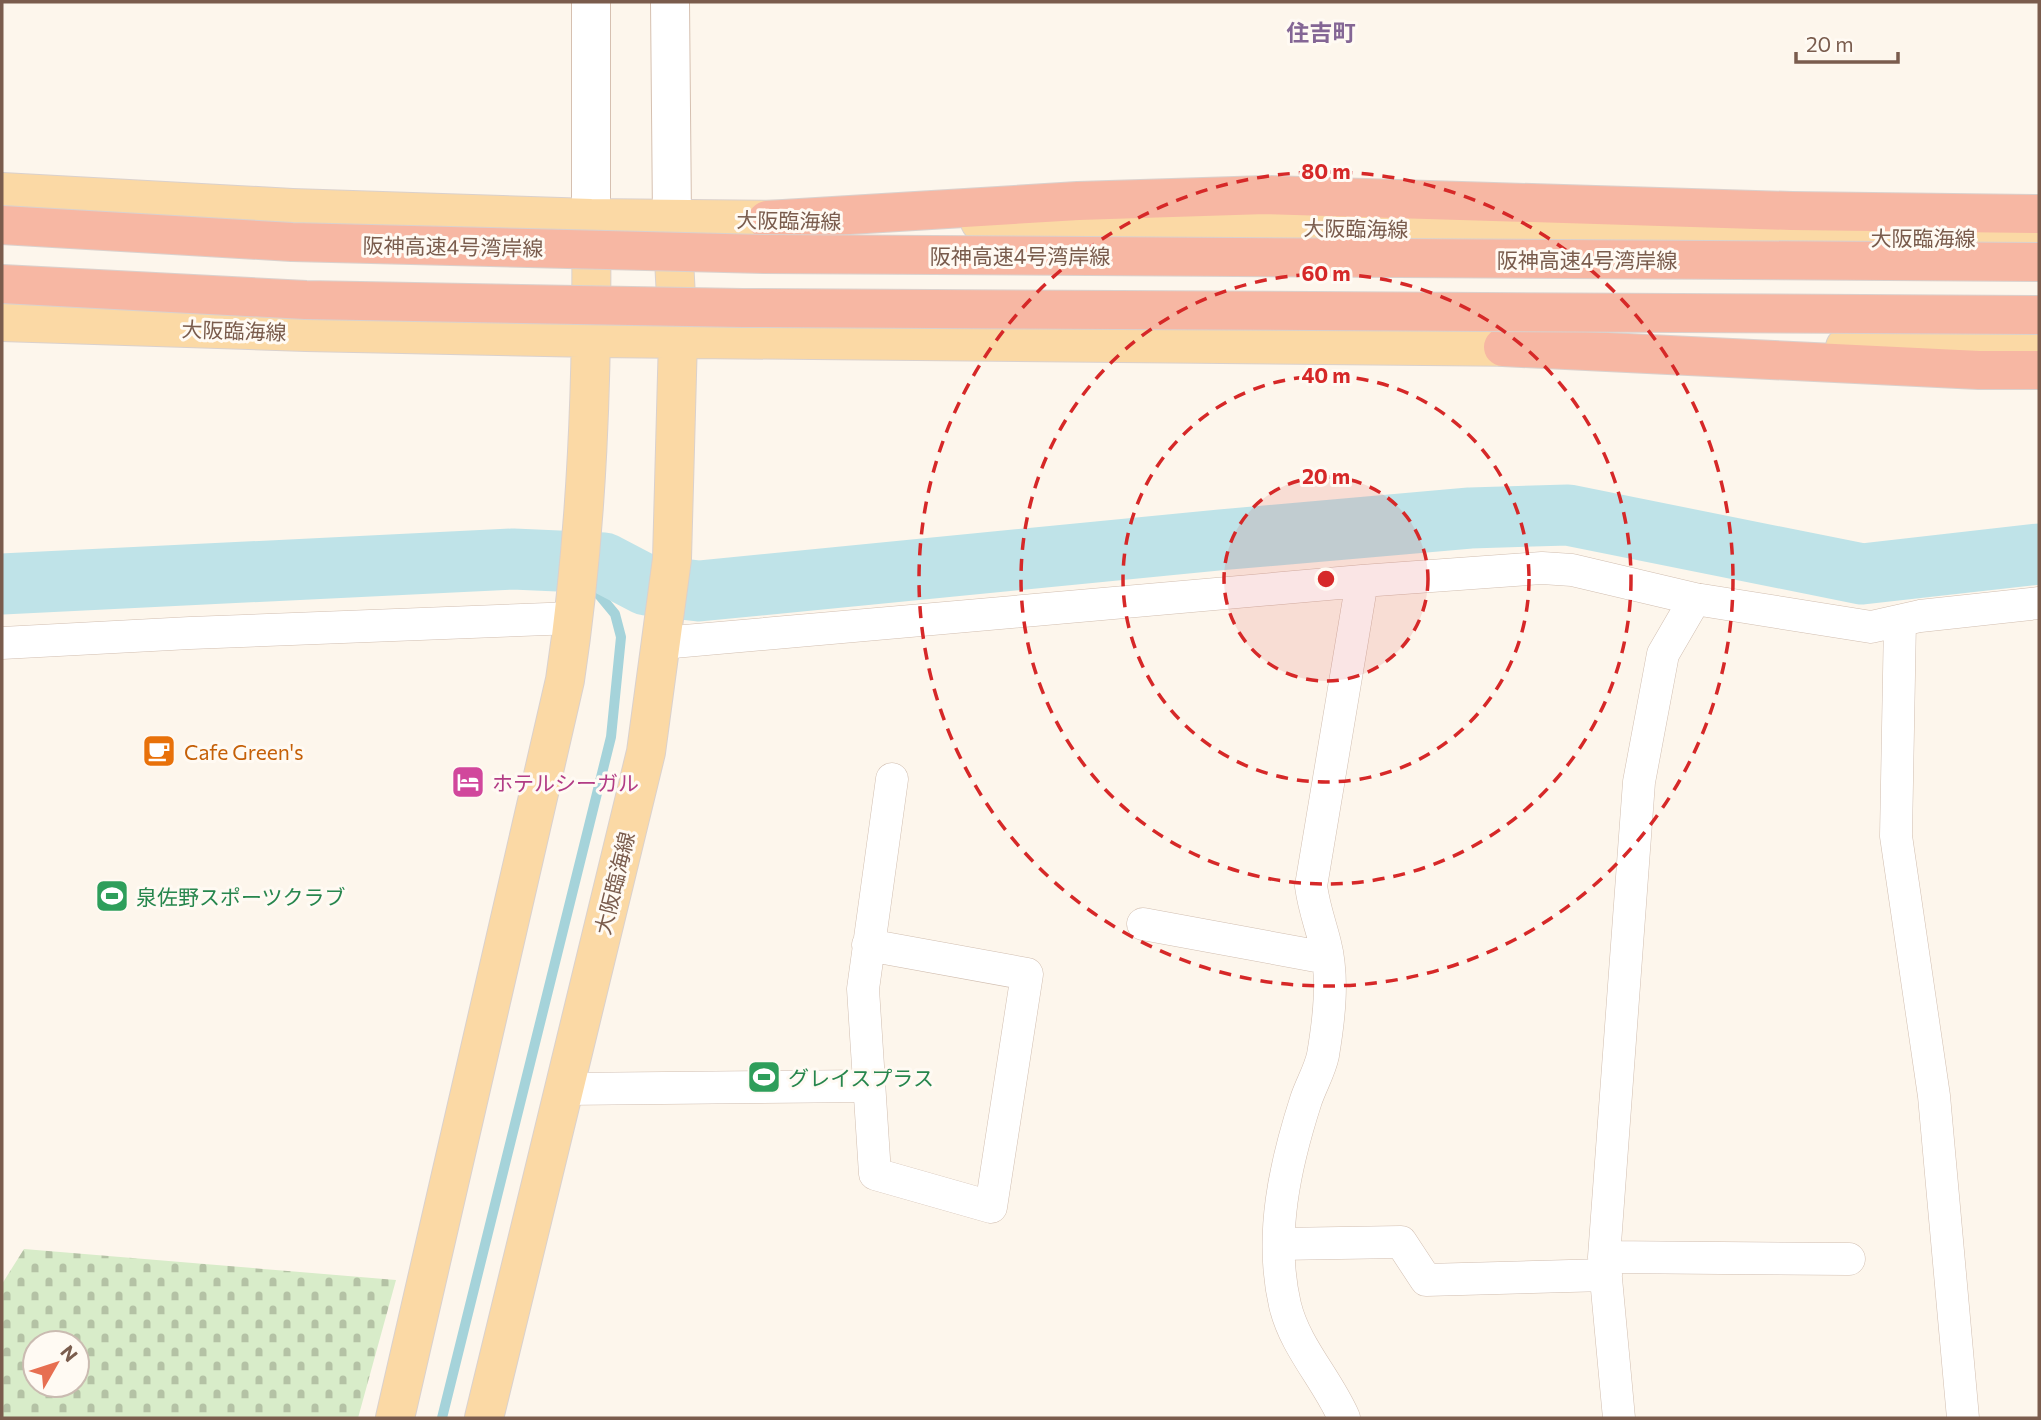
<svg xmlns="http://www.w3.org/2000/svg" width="2041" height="1420" font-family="Commissioner,'Noto Sans JP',sans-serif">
  <defs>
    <pattern id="cemetery-stones" width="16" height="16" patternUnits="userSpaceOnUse" patternTransform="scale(1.75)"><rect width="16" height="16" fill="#d8ecc9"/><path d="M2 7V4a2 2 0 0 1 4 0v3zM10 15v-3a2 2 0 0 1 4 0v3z" fill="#b4c2a5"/></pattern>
  </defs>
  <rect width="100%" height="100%" fill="#fdf6ec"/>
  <path fill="url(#cemetery-stones)" fill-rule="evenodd" d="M24,1249L396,1280L358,1418H2V1284ZM35,1343H77V1385H35Z"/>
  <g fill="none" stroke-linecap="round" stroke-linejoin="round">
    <path stroke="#a5d3da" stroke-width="10" d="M513,559L571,579
      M442,1418L611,737L621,637L615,614L591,585L586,584"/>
    <path stroke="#bfe3e8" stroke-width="61" d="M2,584L513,559L604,563L646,585L699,591L1219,540L1470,518L1568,515L1862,574L2039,554"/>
    <defs>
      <path id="street" d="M1900,621L1896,836L1934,1096L1963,1418
        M2,643L190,633L574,618
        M662,643L1362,581L1542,568L1572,570L1695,599L1871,627L1920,616L2039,603
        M1143,924L1327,958
        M868,945L1027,974L991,1207L875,1174L863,989L892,779
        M564,1089L869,1086
        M1279,1244L1401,1242L1426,1280L1606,1275
        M1604,1257L1849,1259
        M1344,1418C1327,1379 1295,1347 1285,1305C1269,1236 1285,1165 1306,1100C1311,1085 1320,1070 1323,1055C1329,1019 1334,978 1325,943C1320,923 1314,908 1311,886L1362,581
        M1619,1418L1604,1257L1639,782L1663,654L1695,599"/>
      <path id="secondary" d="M591,2V218
        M670,2L672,219"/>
      <path id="primary" d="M2,192L292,208L591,218L801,220
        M980,222L1777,236L2039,237
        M2,322L306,332L593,338L1536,347
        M1845,347H2039
        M395,1418L565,680C588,527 593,372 591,218
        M484,1418L646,752L672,559L678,338L672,219"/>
      <path id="highway" d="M767,220L1078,201L1266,195L1792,211L2039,214
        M1503,347L1979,370H2039"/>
    </defs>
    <use href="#street" stroke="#d1beb0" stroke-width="33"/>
    <use href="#secondary" stroke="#d6c0b0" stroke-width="40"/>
    <use href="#primary" stroke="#dad1cd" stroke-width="40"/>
    <use href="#highway" stroke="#dad1cd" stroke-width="40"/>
    <use href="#street" stroke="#fff" stroke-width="32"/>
    <use href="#secondary" stroke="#fff" stroke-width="38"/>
    <use href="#primary" stroke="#fbd9a5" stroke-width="38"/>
    <use href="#highway" stroke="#f7b7a3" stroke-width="38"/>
    <defs>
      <path id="highway-bridge" d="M2,225L292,242L764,254L2039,262
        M2,284L306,300L743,308L2039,315"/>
    </defs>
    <use href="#highway-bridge" stroke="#dad1cd" stroke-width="40" stroke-linecap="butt"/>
    <use href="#highway-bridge" stroke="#f7b7a3" stroke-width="38"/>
  </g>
  <circle cx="1326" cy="579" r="102" fill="#d62828" fill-opacity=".12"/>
  <g fill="none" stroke="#d62828" stroke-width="3.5" stroke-dasharray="12 9">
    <circle cx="1326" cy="579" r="102"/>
    <circle cx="1326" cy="579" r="203"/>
    <circle cx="1326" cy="579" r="305"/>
    <circle cx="1326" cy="579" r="407"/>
  </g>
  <defs>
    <symbol id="cafe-square" viewBox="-11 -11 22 22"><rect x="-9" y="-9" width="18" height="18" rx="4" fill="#e8710a" stroke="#fffaf3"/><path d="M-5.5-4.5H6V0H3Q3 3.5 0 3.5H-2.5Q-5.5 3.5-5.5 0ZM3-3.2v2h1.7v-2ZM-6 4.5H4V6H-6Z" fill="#fff"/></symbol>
    <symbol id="hotel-square" viewBox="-11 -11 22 22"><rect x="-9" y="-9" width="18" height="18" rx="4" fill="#d1479c" stroke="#fffaf3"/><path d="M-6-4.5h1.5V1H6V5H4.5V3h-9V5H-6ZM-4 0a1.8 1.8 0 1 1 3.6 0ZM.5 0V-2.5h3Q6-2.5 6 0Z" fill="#fff"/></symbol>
    <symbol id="stadium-square" viewBox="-11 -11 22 22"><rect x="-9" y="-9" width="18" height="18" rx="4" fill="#2e9e5b" stroke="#fffaf3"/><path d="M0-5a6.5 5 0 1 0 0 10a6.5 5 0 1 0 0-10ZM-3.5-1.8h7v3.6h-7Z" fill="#fff"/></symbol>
  </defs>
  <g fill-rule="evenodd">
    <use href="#cafe-square" x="140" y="732" width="38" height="38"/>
    <use href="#hotel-square" x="449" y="763" width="38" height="38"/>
    <use href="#stadium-square" x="93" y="877" width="38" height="38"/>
    <use href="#stadium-square" x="745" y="1058" width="38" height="38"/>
  </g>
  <g text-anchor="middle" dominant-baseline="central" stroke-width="6" stroke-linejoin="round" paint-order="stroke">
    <g font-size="21" fill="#7a5c4d" stroke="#fffaf3">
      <text transform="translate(789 220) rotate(1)">大阪臨海線</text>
      <text transform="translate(1356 228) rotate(1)">大阪臨海線</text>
      <text x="1923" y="237">大阪臨海線</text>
      <text transform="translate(453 246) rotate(1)">阪神高速4号湾岸線</text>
      <text x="1020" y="255">阪神高速4号湾岸線</text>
      <text x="1587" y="259">阪神高速4号湾岸線</text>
      <text transform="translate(234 330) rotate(2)">大阪臨海線</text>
      <text transform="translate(614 883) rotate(-76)">大阪臨海線</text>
    </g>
    <g font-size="21" fill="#c56008" stroke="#fffaf3" text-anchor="start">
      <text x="184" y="751">Cafe Green's</text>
    </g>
    <g font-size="21" fill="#b23c85" stroke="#fffaf3" text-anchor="start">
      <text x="492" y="782">ホテルシーガル</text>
    </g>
    <g font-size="21" fill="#27864d" stroke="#fffaf3" text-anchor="start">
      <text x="136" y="896">泉佐野スポーツクラブ</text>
      <text x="788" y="1077">グレイスプラス</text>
    </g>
    <g font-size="23" font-weight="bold" fill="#846695" stroke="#fffaf3">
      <text x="1321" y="32">住吉町</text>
    </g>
  </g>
  <circle cx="1326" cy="579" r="10" fill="#d62828" stroke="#fffaf3" stroke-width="3.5"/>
  <g font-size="21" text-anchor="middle" font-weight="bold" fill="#d62828" stroke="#fffaf3" stroke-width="6" stroke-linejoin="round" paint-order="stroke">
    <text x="1326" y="179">80 m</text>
    <text x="1326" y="281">60 m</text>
    <text x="1326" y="383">40 m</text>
    <text x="1326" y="484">20 m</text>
  </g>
  <rect width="2041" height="1420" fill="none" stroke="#7a5c4d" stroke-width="7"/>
  <g transform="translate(56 1364) rotate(51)"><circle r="33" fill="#fffaf3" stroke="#cabbb1" stroke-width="2"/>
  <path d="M0-5L12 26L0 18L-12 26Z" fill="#e76f51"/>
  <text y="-10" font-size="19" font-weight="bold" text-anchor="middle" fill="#7a5c4d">N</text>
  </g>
  <path d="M1796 52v10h102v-10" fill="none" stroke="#7a5c4d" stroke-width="3.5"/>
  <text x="1806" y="52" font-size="21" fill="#7a5c4d" stroke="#fffaf3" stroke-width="5" paint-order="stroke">20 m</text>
</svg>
